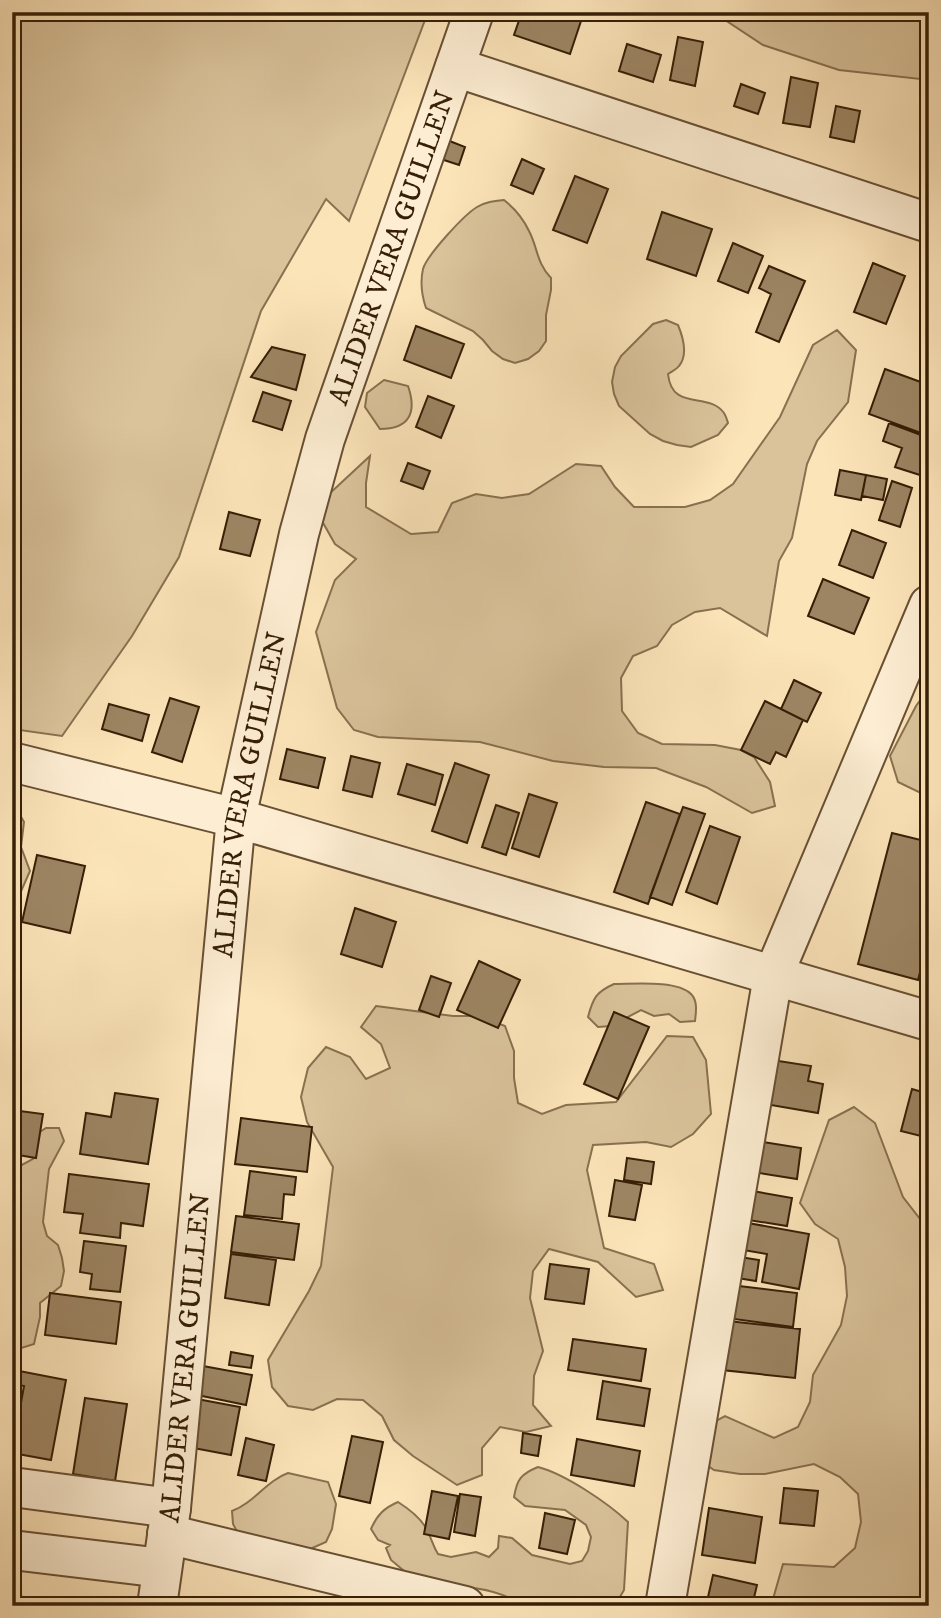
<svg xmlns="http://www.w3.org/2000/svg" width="941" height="1618" font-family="'IM FELL DW Pica',serif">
  <rect width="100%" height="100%" fill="#fce4b9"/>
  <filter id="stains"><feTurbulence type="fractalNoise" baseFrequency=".00286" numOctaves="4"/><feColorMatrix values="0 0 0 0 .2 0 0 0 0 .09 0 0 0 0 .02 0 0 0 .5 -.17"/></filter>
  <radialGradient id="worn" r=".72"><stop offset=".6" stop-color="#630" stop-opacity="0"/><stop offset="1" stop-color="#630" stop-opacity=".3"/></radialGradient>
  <path fill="#dac39b" stroke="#887150" stroke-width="2" d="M12,12H428L349,221L326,199L261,311L179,557L132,636L62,736L12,729Z
    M713,12H929V80L839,70L763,45Z
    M504,200C514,208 523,218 529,231C538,248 536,262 551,278V290L546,315V341L539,351L528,359L515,363L503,359L492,351L483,340L473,331L426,308C422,296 420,282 423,269C427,255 464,215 477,207C485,202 494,201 504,200Z
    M666,320L678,325C683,337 688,355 679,366C676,370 672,371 668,374C672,412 708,391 724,413C726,416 727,420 728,423L718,435L691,447L677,445L663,441L650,434L619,406L614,394L612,382L615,367L621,356L653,324Z
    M837,330L856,350L848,402L817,441L807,464L792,538L779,561L767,636L720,608L695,612L672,625L657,646L633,656L621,678L622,711L638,733L662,744L715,745L741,750L754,757L770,782L775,806L752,813L706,787L656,768L604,767L553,761L480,742L378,737L354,730L337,708L316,632L335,580L356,559L335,544L322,521L328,495L370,456L366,483V507L411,534L438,532L452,503L476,494L502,498L529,494L576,464L601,466L615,487L634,507H685L710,500L733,484L780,417L813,345Z
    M384,380L408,386C417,412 410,429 380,429L365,407L367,393Z
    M929,688V797L898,782L890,756L916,706Z
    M12,801L24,822L21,847L30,871L19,896L12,895Z
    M614,984C634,984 677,980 691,994C698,1001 696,1012 695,1021L680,1022L669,1014L654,1016L641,1010L611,1026L598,1027L588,1017C593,998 596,992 614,984Z
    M376,1006L453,1016H479L505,1026L514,1051V1078L518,1103L542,1114L566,1105L616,1102L667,1036L693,1037L706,1060L711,1114L693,1134L671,1147L646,1142L593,1145L587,1170L604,1248L654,1264L663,1290L636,1297L598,1262L549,1249L533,1271L530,1298L543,1351L534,1376L533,1405L551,1426L526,1432L500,1427L482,1448V1475L457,1485L413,1456L394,1440L382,1416L363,1400L337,1399L313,1410L288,1406L272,1387L268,1360L309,1291L321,1266L333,1167L307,1122L301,1097L308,1068L326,1047L350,1057L366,1079L390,1068L381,1044L361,1027Z
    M854,1107L875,1123L903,1197L920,1219L929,1242V1606H771L783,1564L834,1567L855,1548L861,1522L858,1494L840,1477L814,1464L765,1474H740L714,1470L692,1455L701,1429L725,1416L774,1438L798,1427L810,1402L813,1375L841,1325L847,1296L845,1267L838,1239L815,1224L800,1203L829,1120Z
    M46,1128H59L64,1141L49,1169L43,1222L47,1236L58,1245L62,1258L64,1271L61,1286L40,1303V1317L34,1344L12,1351V1286L15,1281L12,1253V1166H20L33,1159L35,1135Z
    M538,1467C565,1474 608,1503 628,1522L624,1590L617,1602L611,1606H524C493,1585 458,1586 422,1586L391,1560L386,1548L390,1545L378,1540L371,1529C377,1515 384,1508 398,1502C409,1509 423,1520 428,1532C432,1540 433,1546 438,1554L451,1557L476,1552L489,1557L498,1548L499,1536L512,1538L532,1555L570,1564L582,1561L588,1551L591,1537L586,1525L565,1510L525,1506L514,1497C517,1479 521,1474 538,1467Z
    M288,1473L328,1482L336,1504L332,1529L326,1542L301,1553L240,1537L233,1524L232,1511C254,1503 266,1481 288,1473Z"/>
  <path fill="#9d8563" stroke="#361f06" stroke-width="2" d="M522,12H584L570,54L514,35Z
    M678,37L703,42L695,86L670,80Z
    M627,44L661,55L653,82L619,71Z
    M791,77L818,83L810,127L783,123Z
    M741,84L765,93L758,114L734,106Z
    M836,106L860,111L854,142L830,137Z
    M447,140L465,147L459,165L441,159Z
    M522,159L544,169L533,194L511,185Z
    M575,176L608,189L587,243L553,230Z
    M662,212L712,229L696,276L647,259Z
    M733,243L763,256L748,293L718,281Z
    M873,263L905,276L886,324L854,312Z
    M769,266L805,281L779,342L756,332L771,294L759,288Z
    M416,326L464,344L451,378L404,360Z
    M272,347L305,355L296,390L251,377Z
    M885,369L929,385V436L869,414Z
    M263,392L291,401L282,430L253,421Z
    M428,396L454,406L441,438L416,427Z
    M889,423L929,438V462L923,476L895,467L902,448L883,441Z
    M408,463L430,471L423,489L401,481Z
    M840,470L866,475L861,500L835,495Z
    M866,475L887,479L883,500L862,496Z
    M892,481L912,488L900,527L879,520Z
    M229,512L260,520L250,556L220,549Z
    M852,530L886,543L873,578L839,565Z
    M823,579L869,598L854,634L808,616Z
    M794,680L821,693L807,722L781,709Z
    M170,698L199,707L182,762L152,752Z
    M765,701L803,720L786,757L776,752L770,764L741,750Z
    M109,704L149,715L142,741L102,729Z
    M287,749L325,758L318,788L280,779Z
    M351,756L380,763L372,797L343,790Z
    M455,763L489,775L467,843L432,831Z
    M407,764L443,775L435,805L398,794Z
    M529,794L557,803L539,857L512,848Z
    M646,802L680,814L648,904L614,892Z
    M496,805L519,813L506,855L482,847Z
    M683,807L705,814L672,905L650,897Z
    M710,826L740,837L717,904L686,892Z
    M892,833L929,842V938L918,980L858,964Z
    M37,855L85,866L70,933L22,922Z
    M12,907L19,908L12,948Z
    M355,908L396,922L382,967L341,954Z
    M479,961L520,980L498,1028L457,1010Z
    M431,976L451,983L439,1017L419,1010Z
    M614,1012L649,1027L618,1099L584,1084Z
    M772,1060L811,1066L808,1081L823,1084L818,1113L765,1104Z
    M912,1089L929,1094V1138L901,1131Z
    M115,1093L158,1099L148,1164L80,1154L86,1113L111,1117Z
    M12,1110L43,1114L36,1158L12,1154Z
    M241,1118L312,1127L307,1172L235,1164Z
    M763,1142L801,1148L797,1179L759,1173Z
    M627,1158L654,1162L651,1184L624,1180Z
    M250,1171L296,1177L294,1195L284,1194L282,1219L244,1215Z
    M69,1174L149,1184L143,1226L121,1223L120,1238L80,1233L83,1214L64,1212Z
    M615,1180L642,1185L635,1220L609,1216Z
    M747,1190L792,1198L787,1226L742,1219Z
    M236,1216L299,1224L294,1260L231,1252Z
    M748,1223L809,1234L799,1289L762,1282L767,1254L743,1250Z
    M84,1241L126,1246L120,1292L90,1289L92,1274L80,1272Z
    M231,1254L276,1260L269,1305L225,1298Z
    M740,1257L759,1260L756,1281L737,1278Z
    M550,1264L589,1269L584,1304L545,1299Z
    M739,1286L797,1293L793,1327L734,1319Z
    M50,1293L121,1302L116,1344L45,1335Z
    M728,1321L800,1329L795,1378L722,1370Z
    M573,1339L646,1349L641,1381L568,1370Z
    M231,1352L253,1356L251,1368L229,1365Z
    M203,1366L252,1375L246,1405L197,1395Z
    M14,1370L66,1380L51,1460L12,1453L24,1386L12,1384Z
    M603,1381L650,1389L644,1426L597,1419Z
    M85,1398L127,1404L115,1481L73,1474Z
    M197,1399L240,1407L231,1455L188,1447Z
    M523,1433L541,1436L538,1456L521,1453Z
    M352,1436L383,1442L370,1503L339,1496Z
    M246,1438L274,1445L266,1481L238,1475Z
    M577,1439L640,1451L634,1486L571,1475Z
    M784,1488L818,1491L814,1526L780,1523Z
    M432,1491L458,1496L449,1539L424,1534Z
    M460,1494L481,1497L475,1536L454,1532Z
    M709,1508L762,1517L755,1563L702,1555Z
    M545,1513L575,1520L567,1554L539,1548Z
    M713,1575L757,1585L752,1606H706Z
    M12,1595L35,1599L34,1606H12Z"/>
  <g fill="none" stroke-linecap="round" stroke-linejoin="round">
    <defs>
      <g id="street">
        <path d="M455,67L929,223"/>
        <path d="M12,762L236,818L929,1021"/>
        <path d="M12,1487L171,1508"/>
        <path d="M167,1534L465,1606"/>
        <path d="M12,1550L162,1568"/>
        <path id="s1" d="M157,1606L171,1508L236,818L299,534L325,439L474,12"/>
        <path d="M665,1606L773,976L929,605"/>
      </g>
    </defs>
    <use href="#street" stroke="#685033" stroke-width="42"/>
    <use href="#street" stroke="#fdedd2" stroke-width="38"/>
  </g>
  <g text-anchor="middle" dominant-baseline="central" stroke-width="5" stroke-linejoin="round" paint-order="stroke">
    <g font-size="28" fill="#361f06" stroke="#fdedd2">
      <text stroke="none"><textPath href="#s1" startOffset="1384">ALIDER VERA GUILLEN</textPath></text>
      <text stroke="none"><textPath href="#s1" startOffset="817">ALIDER VERA GUILLEN</textPath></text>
      <text stroke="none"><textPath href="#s1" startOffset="250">ALIDER VERA GUILLEN</textPath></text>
    </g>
  </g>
  <rect width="941" height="1618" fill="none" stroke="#fce4b9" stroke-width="42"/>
  <rect x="14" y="14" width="913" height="1590" fill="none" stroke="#361f06" stroke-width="3.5"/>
  <rect x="21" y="21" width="899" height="1576" fill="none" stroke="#361f06" stroke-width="2"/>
  <rect width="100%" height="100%" filter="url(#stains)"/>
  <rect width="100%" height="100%" fill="url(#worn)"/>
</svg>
